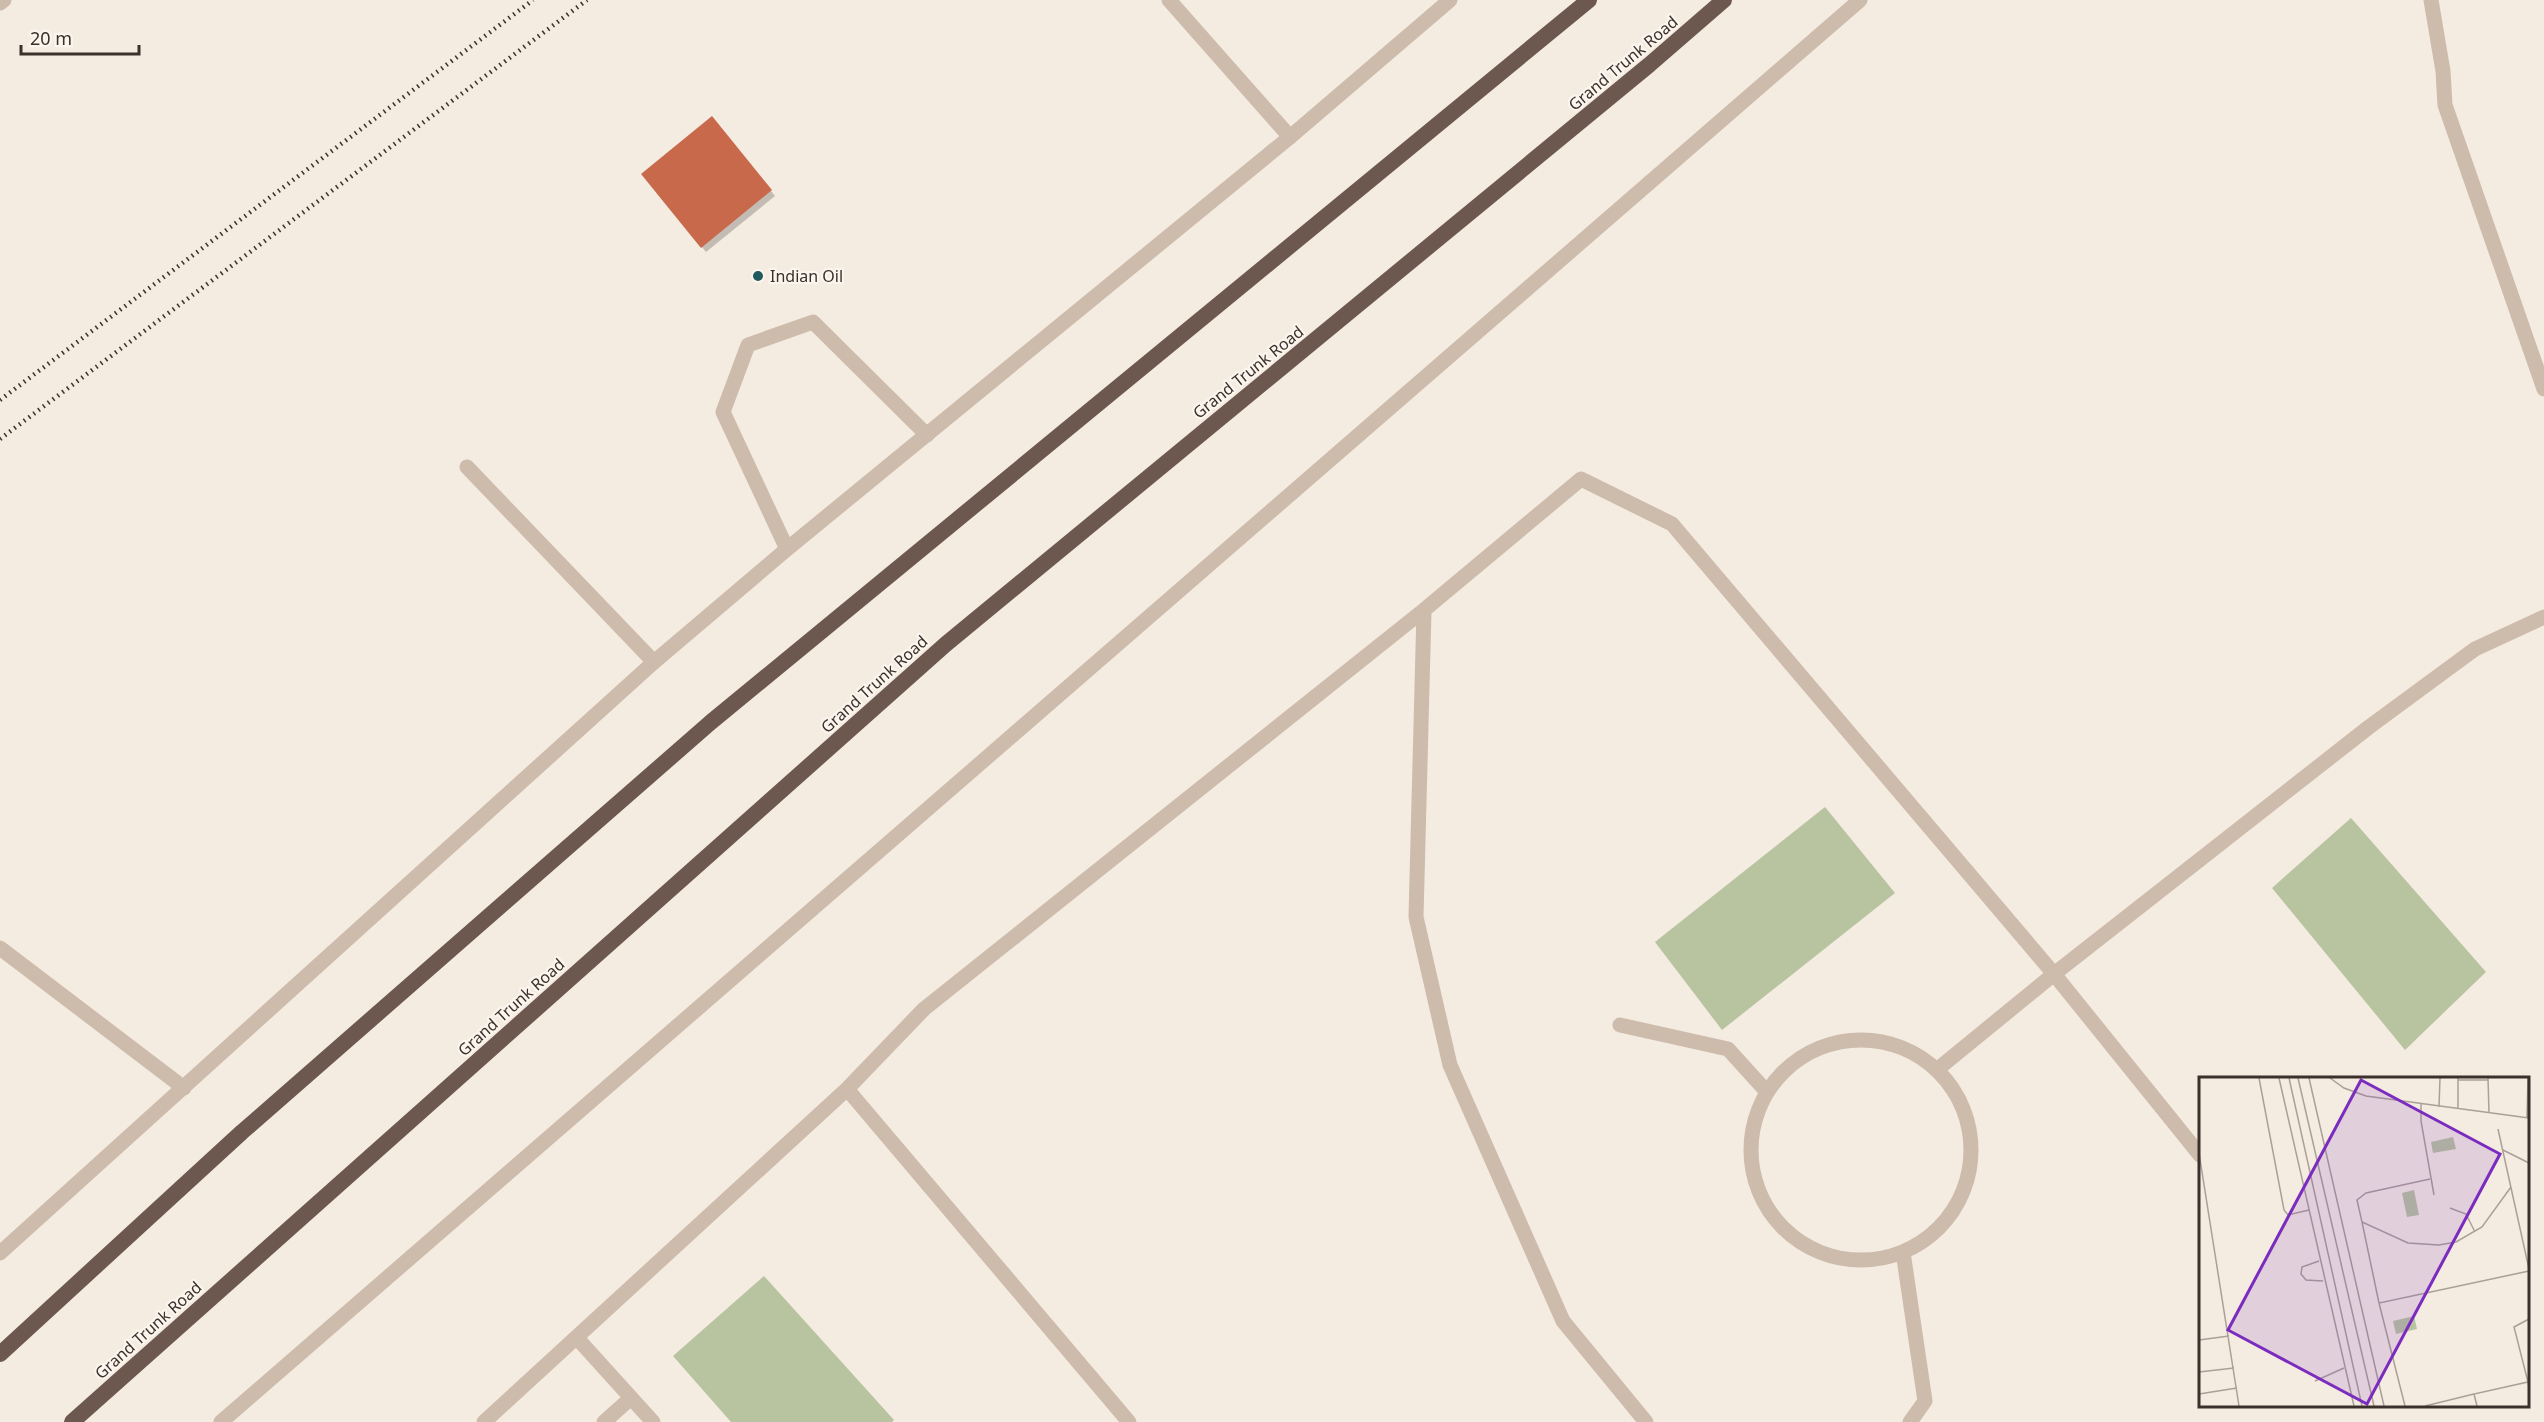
<svg xmlns="http://www.w3.org/2000/svg" width="2544" height="1422" font-family="'Noto Sans',sans-serif">
  <rect width="100%" height="100%" fill="#f4ebe1"/>
  <path fill="#b8c4a0" d="M1825,807L1895,893L1722,1030L1655,942Z
    M2351,818L2486,972L2405,1050L2272,888Z
    M764,1276L894,1420L892,1422H731L673,1356Z"/>
  <path fill="#0003" d="M716,123L775,196L706,252L702,247Z"/>
  <path fill="#c8694b" d="M712,116L772,190L701,248L641,174Z"/>
  <g fill="none" stroke-linecap="round" stroke-linejoin="round">
    <path stroke="#cdbbac" stroke-width="15" d="M467,467L654,662
      M2054,974L2200,1155
      M577,1338L653,1422
      M604,1422L631,1398"/>
    <path stroke="#cdbbac" stroke-width="15" d="M1169,0L1290,137
      M0,3L4,0
      M787,549L723,412L748,345L813,322L927,435
      M0,948L184,1088
      M1620,1025L1728,1049L1767,1092
      M1751 1150a110 110 0 1 1 220 0a110 110 0 1 1-220 0Z
      M1939,1068L2054,974L2369,727L2475,649L2544,617
      M847,1089L924,1009L1424,610
      M1903,1252L1925,1401L1910,1422
      M484,1422L847,1089L1129,1422
      M1646,1422L1563,1321L1450,1065L1416,917L1424,610L1581,479L1672,524L2054,974"/>
    <path stroke="#cdbbac" stroke-width="15" d="M2431,0L2443,71L2445,105L2544,389
      M0,1253L654,662L787,549L1290,137L1450,0
      M221,1422L1860,0"/>
    <path stroke="#6c584f" stroke-width="16" d="M0,1354L242,1132L711,722L1589,0
      M72,1422L946,644L1649,65L1724,0"/>
    <path stroke="#3b302b" stroke-width="4.5" stroke-dasharray="1.5 4.5" stroke-linecap="butt" d="M0,400L533,0
      M0,439L587,0"/>
  </g>
  <circle fill="#1f5a5e" stroke="#fbf5ee" stroke-width="2" cx="758" cy="276" r="6"/>
  <g text-anchor="middle" dominant-baseline="central" stroke-width="4.5" stroke-linejoin="round" paint-order="stroke">
    <g font-size="16" fill="#3b302b" stroke="#fbf5ee">
      <text transform="translate(1623 63) rotate(-40)">Grand Trunk Road</text>
      <text transform="translate(1248 372) rotate(-39)">Grand Trunk Road</text>
      <text transform="translate(874 684) rotate(-42)">Grand Trunk Road</text>
      <text transform="translate(511 1007) rotate(-42)">Grand Trunk Road</text>
      <text transform="translate(148 1330) rotate(-42)">Grand Trunk Road</text>
    </g>
    <g font-size="16" fill="#3b302b" stroke="#fbf5ee" text-anchor="start">
      <text x="770" y="276">Indian Oil</text>
    </g>
  </g>
  <g transform="translate(2199 1077)">
    <rect width="330" height="330" fill="#f4ebe1"/>
    <path d="M254,60L257,72L234,76L232,65ZM215,113L220,138L208,140L203,116ZM215,239L218,252L197,257L194,244Z" fill="#b8c4a0"/>
    <path fill="none" stroke="#aaa098" stroke-width="1.5" d="M60,1L85,133L89,138L110,133M80,1L155,329M90,1L163,329M99,1L175,329M110,1L185,329M131,1L145,11L167,19L330,41M289,1L290,36M259,3H289M222,27V44L235,118M240,30L241,1M259,32V1M328,41L329,1M299,52L330,192M304,73L330,86M0,76L40,329M231,102L167,116L158,123L163,145L209,166L240,168L257,165L283,150L312,110M251,131L267,137L276,155M163,145L180,226M120,184L103,190L102,197L107,203L124,204M0,263L30,259M0,295L35,291M116,304L145,291M329,305L315,250L330,242M0,317L38,311M206,329L180,226L330,194M226,329L275,317M278,329L275,317L329,305L330,311"/>
    <path fill="#7b2cbf" fill-opacity="0.15" stroke="#7b2cbf" stroke-width="3" d="M162,3L301,77L168,327L29,253Z"/>
    <rect width="330" height="330" fill="none" stroke="#3b302b" stroke-width="3"/>
  </g>
  <path d="M21 45v9h118v-9" fill="none" stroke="#3b302b" stroke-width="3"/>
  <text x="30" y="45" font-size="18" fill="#3b302b" stroke="#fbf5ee" stroke-width="4.5" paint-order="stroke">20 m</text>
</svg>
